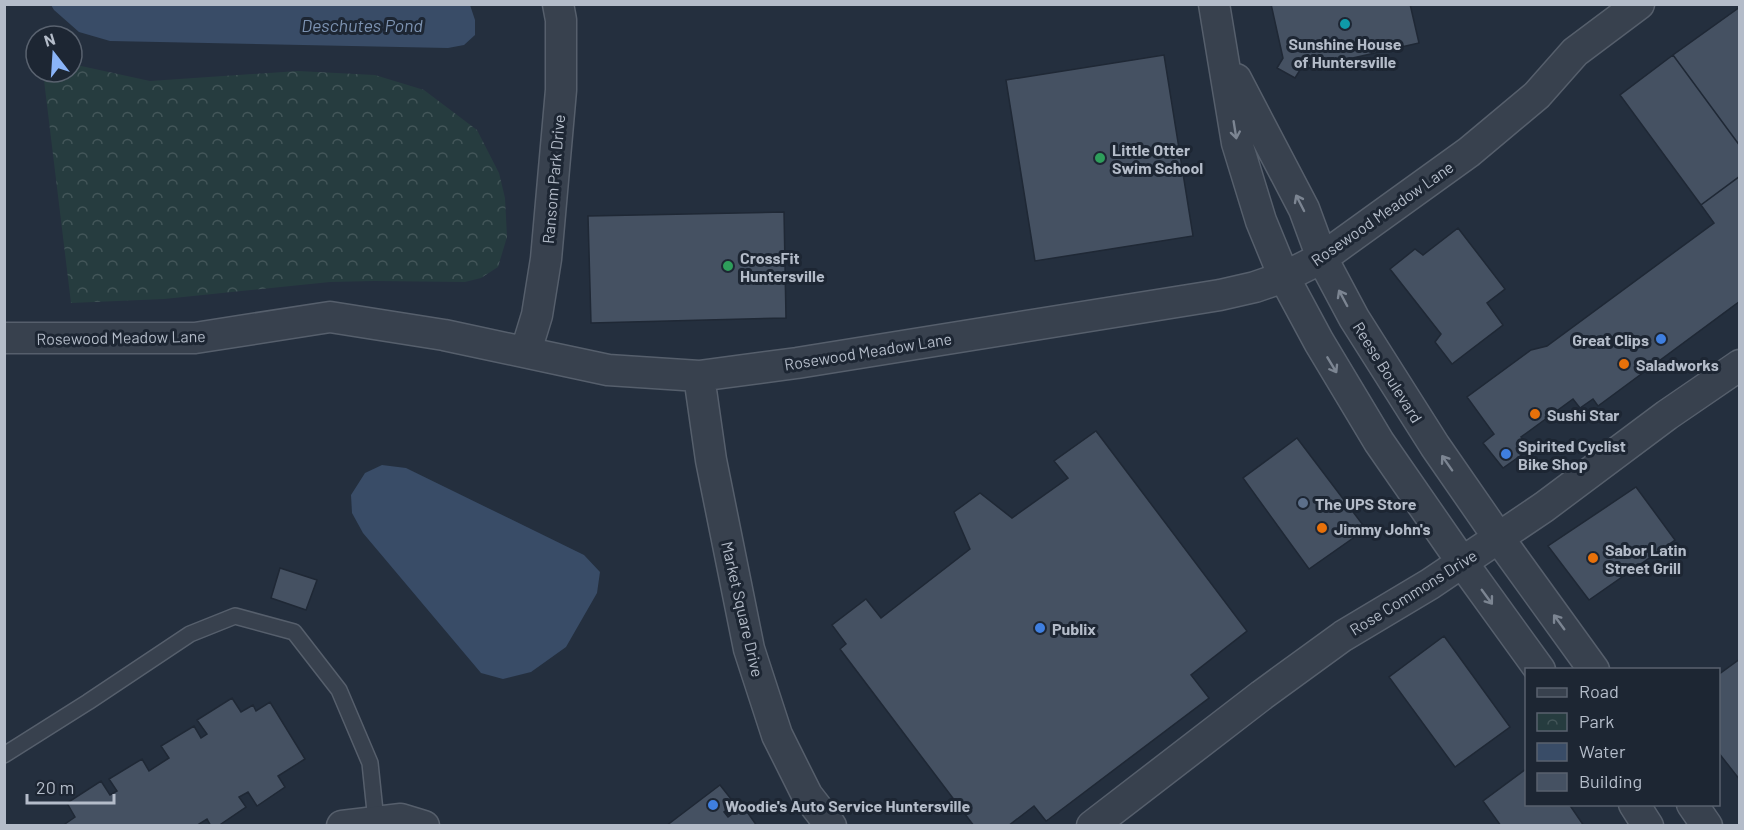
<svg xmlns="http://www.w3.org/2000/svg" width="1744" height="830" font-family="Barlow,sans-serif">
  <defs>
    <pattern id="park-crowns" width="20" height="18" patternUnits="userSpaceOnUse" patternTransform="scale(1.5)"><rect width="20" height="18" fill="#263c3f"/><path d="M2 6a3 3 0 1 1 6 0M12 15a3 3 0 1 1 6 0" fill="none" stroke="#435659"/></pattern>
  </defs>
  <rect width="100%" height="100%" fill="#242f3e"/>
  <path fill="url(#park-crowns)" d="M72,64L150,81L298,71L375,75L424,90L477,130L499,173L505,198L507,237L498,267L481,278L465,282L374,281L330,282L164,299L71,303L43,72H72Z"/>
  <path fill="#394c67" d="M470,5L475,20V35L464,45L448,48L110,41L79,32L54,10L51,5Z
    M382,465L406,468L584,555L600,572L597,593L566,647L531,672L503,679L481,673L363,533L352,513L351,495L365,473Z"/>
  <path fill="#455162" stroke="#1f2835" stroke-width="1.5" d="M1271,4H1410L1419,43L1300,70L1295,78L1277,68L1283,58Z
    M1740,7V146L1673,55Z
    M1164,55L1193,236L1035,261L1006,80Z
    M1673,55L1740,146V176L1701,205L1620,95Z
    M1740,176V301L1598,406L1593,399L1580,408L1573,399L1521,437L1530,449L1503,468L1483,443L1494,434L1467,397L1531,350L1547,346L1714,223L1701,205Z
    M784,212L786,318L591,323L588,216Z
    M1458,228L1505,289L1487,303L1503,325L1452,364L1435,342L1441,334L1390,269L1415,249L1423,255Z
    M1096,431L1247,631L1191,675L1209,698L1049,819L1046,821L1034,806L1008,826H974L840,649L846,644L832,625L866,599L881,618L970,549L954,512L980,493L1012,518L1068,478L1054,461Z
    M1297,438L1366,529L1309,569L1243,478Z
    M1636,487L1675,540L1589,600L1548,546Z
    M280,568L317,580L306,610L271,598Z
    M1444,636L1510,727L1455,767L1389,677Z
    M1740,659V780L1718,752V675Z
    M232,698L241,712L253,705L256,711L270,702L305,759L278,776L285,787L257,806L248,792L239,797L246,807L218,826H211L207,819L196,826H67L65,824L75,817L67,803L101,781L110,795L117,791L109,779L142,759L149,771L169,758L161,746L194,726L201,738L207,734L197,720Z
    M1526,769V804H1569L1584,826H1501L1483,801Z
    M720,785L735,804L724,812L728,817L743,806L757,826H666Z"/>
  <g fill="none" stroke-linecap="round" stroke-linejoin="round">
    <defs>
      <path id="service" d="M4,755L88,702L190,634L235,616L294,632L339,690L370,763L376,821"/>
      <path id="minor" d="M1214,4L1237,143L1261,221L1284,277L1319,342L1379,442L1462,562L1540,670
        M1236,79L1304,209L1322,258L1354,318L1435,446L1498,537L1594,670
        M4,338H195L330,317L444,335L608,370L699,376L797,363L1220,295L1255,287L1284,277L1322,258L1469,152L1537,95L1575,52L1639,4
        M526,351L537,315L546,259L561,90V20L558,4
        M699,376L711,460L749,649L777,735L807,795L831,826
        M1634,804L1648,826
        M1692,804L1707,826
        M342,826L401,819L424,826
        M1092,826L1262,695L1343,636L1430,584L1544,507L1667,415L1740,365"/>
    </defs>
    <use href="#service" stroke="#565f6c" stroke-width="18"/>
    <use href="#minor" stroke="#565f6c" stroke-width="33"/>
    <use href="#service" stroke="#38414e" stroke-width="15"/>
    <use href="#minor" stroke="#38414e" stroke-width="30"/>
  </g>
  <defs><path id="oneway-shaft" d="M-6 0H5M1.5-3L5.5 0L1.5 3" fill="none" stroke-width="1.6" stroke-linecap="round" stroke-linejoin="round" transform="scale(1.5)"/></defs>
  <g stroke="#7c8592">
    <use href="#oneway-shaft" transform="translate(1235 130) rotate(81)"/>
    <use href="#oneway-shaft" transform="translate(1300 203) rotate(-117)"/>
    <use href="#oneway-shaft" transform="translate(1343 298) rotate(-118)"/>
    <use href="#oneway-shaft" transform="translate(1332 365) rotate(59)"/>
    <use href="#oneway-shaft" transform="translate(1447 463) rotate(-125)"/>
    <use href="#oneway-shaft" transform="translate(1487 597) rotate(54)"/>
    <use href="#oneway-shaft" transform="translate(1559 622) rotate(-126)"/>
  </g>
  <circle fill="#0f9aa8" stroke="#1d2633" stroke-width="2" cx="1345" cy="24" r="6"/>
  <g fill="#2e9e5b" stroke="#1d2633" stroke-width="2">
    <circle cx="1100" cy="158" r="6"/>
    <circle cx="728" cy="266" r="6"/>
  </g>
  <g fill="#3f7fe0" stroke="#1d2633" stroke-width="2">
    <circle cx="1661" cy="339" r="6"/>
    <circle cx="1506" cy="454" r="6"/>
    <circle cx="1040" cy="628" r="6"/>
    <circle cx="713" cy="805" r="6"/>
  </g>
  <g fill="#e8710a" stroke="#1d2633" stroke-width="2">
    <circle cx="1624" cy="364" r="6"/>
    <circle cx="1535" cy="414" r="6"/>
    <circle cx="1322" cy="528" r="6"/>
    <circle cx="1593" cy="558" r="6"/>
  </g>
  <circle fill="#5c6f8a" stroke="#1d2633" stroke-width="2" cx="1303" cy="503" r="6"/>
  <g text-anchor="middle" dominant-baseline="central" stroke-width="6" stroke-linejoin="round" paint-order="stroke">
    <g font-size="16" font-weight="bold" fill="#b4bcc9" stroke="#1d2633" text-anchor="start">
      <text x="1345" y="43" text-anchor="middle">Sunshine House<tspan x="1345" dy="18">of Huntersville</tspan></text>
      <text x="1112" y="149">Little Otter<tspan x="1112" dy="18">Swim School</tspan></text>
      <text x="740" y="257">CrossFit<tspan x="740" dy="18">Huntersville</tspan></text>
      <text x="1649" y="339" text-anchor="end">Great Clips</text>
      <text x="1636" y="364">Saladworks</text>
      <text x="1547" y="414">Sushi Star</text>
      <text x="1518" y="445">Spirited Cyclist<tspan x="1518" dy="18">Bike Shop</tspan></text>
      <text x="1315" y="503">The UPS Store</text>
      <text x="1334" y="528">Jimmy John's</text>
      <text x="1605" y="549">Sabor Latin<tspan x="1605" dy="18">Street Grill</tspan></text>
      <text x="1052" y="628">Publix</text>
      <text x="725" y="805">Woodie's Auto Service Huntersville</text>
    </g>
    <g font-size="16" fill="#b4bcc9" stroke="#1d2633">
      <text transform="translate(553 179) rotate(-85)">Ransom Park Drive</text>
      <text transform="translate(1382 213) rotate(-35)">Rosewood Meadow Lane</text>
      <text transform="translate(121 337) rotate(-1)">Rosewood Meadow Lane</text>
      <text transform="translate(868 351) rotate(-9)">Rosewood Meadow Lane</text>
      <text transform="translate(1388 372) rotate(58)">Reese Boulevard</text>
      <text transform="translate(1413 592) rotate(-32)">Rose Commons Drive</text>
      <text transform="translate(743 609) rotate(77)">Market Square Drive</text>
    </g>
    <g font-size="18" font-style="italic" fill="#7c92b1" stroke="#1d2633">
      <text x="362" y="25">Deschutes Pond</text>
    </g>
  </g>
  <rect width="1744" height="830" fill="none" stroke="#b4bcc9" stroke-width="12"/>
  <rect x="1525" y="668" width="195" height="138" fill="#1d2633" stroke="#59626f" stroke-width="1.5"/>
  <rect x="1537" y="688" width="30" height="9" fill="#38414e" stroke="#59626f" stroke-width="1.5"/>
  <text x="1579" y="698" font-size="18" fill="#b4bcc9">Road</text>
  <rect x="1537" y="713" width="30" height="18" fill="url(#park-crowns)" stroke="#59626f" stroke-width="1.5"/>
  <text x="1579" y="728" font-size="18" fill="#b4bcc9">Park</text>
  <rect x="1537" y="743" width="30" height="18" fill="#394c67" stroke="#59626f" stroke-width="1.5"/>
  <text x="1579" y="758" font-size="18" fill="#b4bcc9">Water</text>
  <rect x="1537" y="773" width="30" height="18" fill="#455162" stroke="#59626f" stroke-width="1.5"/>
  <text x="1579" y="788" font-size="18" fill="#b4bcc9">Building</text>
  <g transform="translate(54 54) rotate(343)"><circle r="28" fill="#1d2633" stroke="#59626f" stroke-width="1.5"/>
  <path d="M0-4.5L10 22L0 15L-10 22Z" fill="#8ab4f8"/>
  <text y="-9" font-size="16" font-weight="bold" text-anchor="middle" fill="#b4bcc9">N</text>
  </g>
  <path d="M27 794v9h87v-9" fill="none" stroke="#b4bcc9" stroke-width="3"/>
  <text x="36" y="794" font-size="18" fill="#b4bcc9" stroke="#1d2633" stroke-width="4.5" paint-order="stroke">20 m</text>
</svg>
